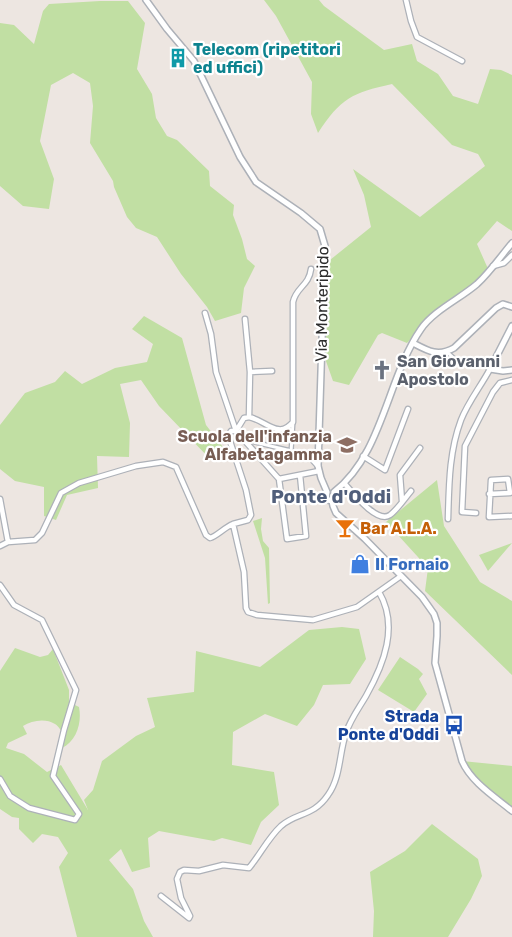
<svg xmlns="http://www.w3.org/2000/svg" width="512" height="937" font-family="Rubik,sans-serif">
  <rect width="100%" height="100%" fill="#ede6e1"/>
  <path fill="#c1dfa3" d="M264,0H319L324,6L384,50L412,44L417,61L438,74L453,96L478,104L490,69L501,70L512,75V231L497,221L477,244L489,271C465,298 432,316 407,343L382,333L378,335L349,385L333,381L321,347L325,264L371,227L364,195L353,169L420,217L485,166L478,154L452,145L392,84C352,93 341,98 318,133L311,114L312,82L276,16Z
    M100,1H128L145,23L137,69L152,94L156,118L167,136L177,140L209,171L210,186L234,205L233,215L242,239L247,259L255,266L244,288L241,313L215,321L207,307L181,274L157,237L136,228L127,217L114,187L113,181L90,143L93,106L90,83L73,73L51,85L40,141L54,179L49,209L23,206L0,186V23L14,25L34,44L43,11L49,4Z
    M144,316L182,338L206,425L229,455L211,460L159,406L141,380L120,384L130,423L129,457L97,456L98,488L67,495L56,520L44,516V487L15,481L0,469V425L25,393L55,382L65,371L82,384L115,368L147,362L153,344L132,329Z
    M437,480L444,526L480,582L512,601V675L425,591L428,568L386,522Z
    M262,518L261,529L263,541L269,548L270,603L268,604L265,558L253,521Z
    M512,543L488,571L479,555Z
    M342,627L359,629L366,659L350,684L323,685L314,705L297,726L265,714L233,732L232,765L274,772L279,805L261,822L251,845L222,838L214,841L159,831L148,838L150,867L132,872L121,849L109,860L133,889L144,921L153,937H77L59,867L68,853L58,837L42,834L33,843L19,829V818L12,817L0,809V671L15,648L40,657L48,655L53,649L69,690V702L79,707C82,722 77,741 62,748L65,737C63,734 59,726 55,724C46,718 32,720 23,726L27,734L8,743L6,748L24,754L47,772L61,765L88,810L84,800L93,790L102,761L136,736L155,727L147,698L194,692L196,651L260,667L309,630Z
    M400,657L418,669L423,674L419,679L427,694L414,712L378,690Z
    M462,761L512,766V811L480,784Z
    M432,824L478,859L482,876L471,899L448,937H373L374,911L370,872L405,851Z"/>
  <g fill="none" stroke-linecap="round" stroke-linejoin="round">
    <defs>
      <path id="pedestrian" d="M447,352L457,361
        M246,440L308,455
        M291,452L293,422"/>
      <path id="minor" d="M406,0L411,21L417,37L462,61
        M493,266L504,263L512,255
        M205,313L211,334L216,372L236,431
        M245,319L250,372L249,417
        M250,372L272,371
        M236,431L244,418L249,417C265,420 279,440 293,422V302C296,287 309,286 311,269
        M308,455L318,466
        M363,456L385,470L408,409
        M319,471L279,479L236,431H231L228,435L246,490L251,515L248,520L233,524L244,572L246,608L248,612L257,615L313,620L357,607L401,576
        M279,479L287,539L306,536L300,475
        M345,484C353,493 377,524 390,515C398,509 405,498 411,491
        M489,494L510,493L508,479L491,480L489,517L512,516
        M0,499L8,542
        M402,501L400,475L420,448
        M476,513L462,512L465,446L493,392L500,383L512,380
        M448,519C449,485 449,452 461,420C468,402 481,386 490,369
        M0,546L8,542L35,540L42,533L61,493L79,483L136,466L163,462L176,467L206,535L210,538C217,536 225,527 233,524
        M0,585L14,605L42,620L76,690L64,730L53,776L79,814L75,820L29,808L10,796L0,779
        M161,896L189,918L190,916L181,898L177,879L180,872L184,870L199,871L223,865L249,868C260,855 268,838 281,826C297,812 313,817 328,795C341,777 339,753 346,733C350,720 359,708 366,696C384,664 399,626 379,592"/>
      <path id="tertiary" d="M146,0L167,29L194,61L240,157L256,182L301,213L320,229L325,246L318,466L321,478L327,492
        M512,326L490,369L503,371L512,370
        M413,343C428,351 438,357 454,348L496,308L503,304L512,307
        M327,492L326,497L328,500L332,501L333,506L336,513L365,539L422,597L434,614L437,623V636L435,663L462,761C471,782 495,797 512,811
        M334,492C383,454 387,378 421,329C433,311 461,298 477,284C490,272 501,256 512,243"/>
    </defs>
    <use href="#pedestrian" stroke="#adb1b8" stroke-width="5.5"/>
    <use href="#minor" stroke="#adb1b8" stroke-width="7"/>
    <use href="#tertiary" stroke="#adb1b8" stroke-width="8"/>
    <use href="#pedestrian" stroke="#fff" stroke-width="3"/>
    <use href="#minor" stroke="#fff" stroke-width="4.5"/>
    <use href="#tertiary" stroke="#fff" stroke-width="5"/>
  </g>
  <defs>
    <symbol id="building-bare" viewBox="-9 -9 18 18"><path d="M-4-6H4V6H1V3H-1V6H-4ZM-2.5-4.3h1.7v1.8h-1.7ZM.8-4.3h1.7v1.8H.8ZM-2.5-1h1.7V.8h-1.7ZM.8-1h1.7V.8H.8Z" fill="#0f9aa8" stroke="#fff" stroke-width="2.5" paint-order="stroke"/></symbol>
    <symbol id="church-bare" viewBox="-9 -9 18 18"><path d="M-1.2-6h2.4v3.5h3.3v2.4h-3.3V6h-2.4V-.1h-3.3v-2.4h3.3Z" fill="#6b7280" stroke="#fff" stroke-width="2.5" paint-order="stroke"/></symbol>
    <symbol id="school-bare" viewBox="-9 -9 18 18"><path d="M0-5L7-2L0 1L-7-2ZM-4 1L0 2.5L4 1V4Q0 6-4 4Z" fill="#8d6e63" stroke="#fff" stroke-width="2.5" paint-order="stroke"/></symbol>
    <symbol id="bar-bare" viewBox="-9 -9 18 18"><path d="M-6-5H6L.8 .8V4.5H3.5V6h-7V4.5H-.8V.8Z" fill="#e8710a" stroke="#fff" stroke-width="2.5" paint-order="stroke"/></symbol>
    <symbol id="shop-bare" viewBox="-9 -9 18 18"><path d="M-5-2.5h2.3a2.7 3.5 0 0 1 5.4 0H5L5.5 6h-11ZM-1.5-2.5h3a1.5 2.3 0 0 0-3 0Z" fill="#3f7fe0" stroke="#fff" stroke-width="2.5" paint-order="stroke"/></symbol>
    <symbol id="bus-bare" viewBox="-9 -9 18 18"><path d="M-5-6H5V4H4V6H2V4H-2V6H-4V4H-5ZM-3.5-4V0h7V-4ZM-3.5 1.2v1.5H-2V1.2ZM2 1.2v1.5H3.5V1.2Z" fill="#1a4fb4" stroke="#fff" stroke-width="2.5" paint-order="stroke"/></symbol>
  </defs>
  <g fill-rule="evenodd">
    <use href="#building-bare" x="164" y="44" width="28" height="28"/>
    <use href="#church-bare" x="368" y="356" width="28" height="28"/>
    <use href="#school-bare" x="333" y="431" width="28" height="28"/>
    <use href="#bar-bare" x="331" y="514" width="28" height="28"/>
    <use href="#shop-bare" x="346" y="550" width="28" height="28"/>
    <use href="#bus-bare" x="440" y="711" width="28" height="28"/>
  </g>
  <g text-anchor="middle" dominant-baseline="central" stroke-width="4.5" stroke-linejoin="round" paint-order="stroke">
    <g font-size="16" font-weight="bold" fill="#0d838f" stroke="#fff" text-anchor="start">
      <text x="193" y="49">Telecom (ripetitori<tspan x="193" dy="18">ed uffici)</tspan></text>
    </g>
    <g font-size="16" fill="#2d2d2d" stroke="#fff">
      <text transform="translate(322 304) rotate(-89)">Via Monteripido</text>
    </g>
    <g font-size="16" font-weight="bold" fill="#5b616d" stroke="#fff" text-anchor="start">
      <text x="397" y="361">San Giovanni<tspan x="397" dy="18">Apostolo</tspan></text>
    </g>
    <g font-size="16" font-weight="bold" fill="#785e54" stroke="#fff" text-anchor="end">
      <text x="332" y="436">Scuola dell'infanzia<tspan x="332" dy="18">Alfabetagamma</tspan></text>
    </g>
    <g font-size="16" font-weight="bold" fill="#c56008" stroke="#fff" text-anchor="start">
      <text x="360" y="528">Bar A.L.A.</text>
    </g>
    <g font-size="16" font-weight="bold" fill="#366cbe" stroke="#fff" text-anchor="start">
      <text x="375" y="564">Il Fornaio</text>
    </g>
    <g font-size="16" font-weight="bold" fill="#164399" stroke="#fff" text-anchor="end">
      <text x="439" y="716">Strada<tspan x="439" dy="18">Ponte d'Oddi</tspan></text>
    </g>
    <g font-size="19" font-weight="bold" fill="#515f7b" stroke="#fff">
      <text x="331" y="496">Ponte d'Oddi</text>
    </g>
  </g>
</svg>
